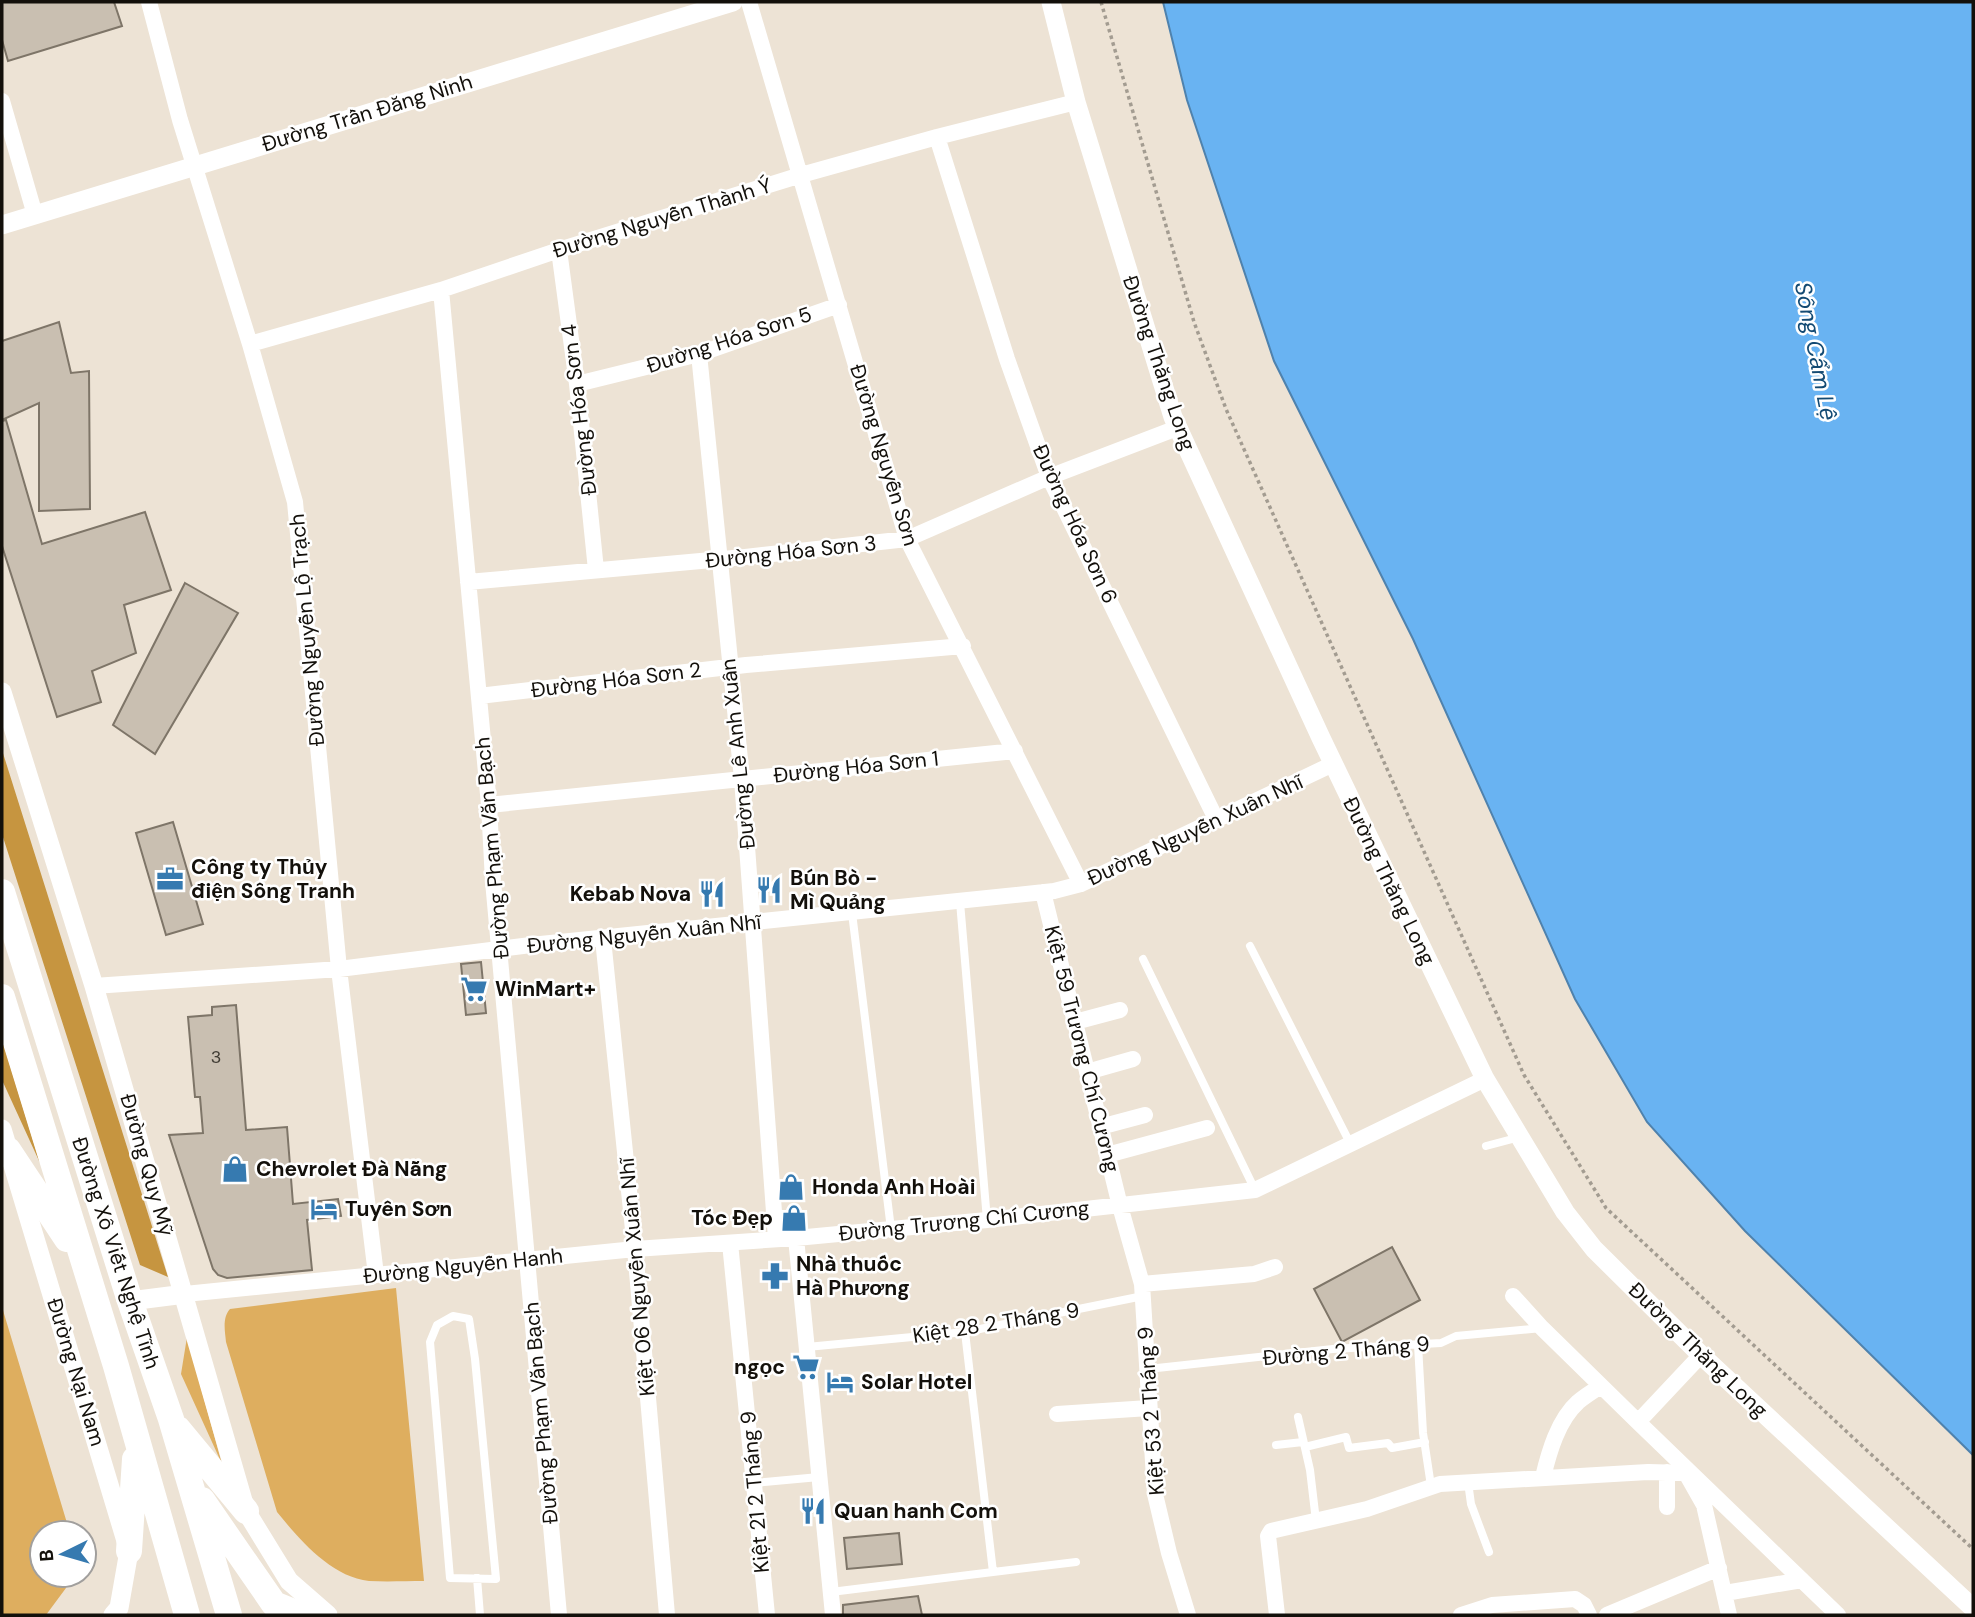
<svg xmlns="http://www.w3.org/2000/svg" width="1975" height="1617" font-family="'DM Sans',sans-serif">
  <rect width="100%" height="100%" fill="#ede3d5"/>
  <path fill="#deae5f" d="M396,1288L424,1581C406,1581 387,1582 369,1581C331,1577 299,1539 277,1512L226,1342C225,1331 222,1318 230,1309Z
    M2,1307L70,1533H42V1575H68L66,1588L46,1615H2Z
    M187,1337L222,1464L181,1374Z"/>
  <path fill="#c69540" d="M2,750L168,1277L140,1265L2,834Z
    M2,1039L40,1163L2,1080Z"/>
  <path fill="#69b3f2" stroke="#4f82ad" stroke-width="2" d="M1163,2H1973V1455L1745,1231L1647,1122L1575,999L1413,639L1274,361L1187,100Z"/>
  <path fill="#c9bfb1" stroke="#7e7568" stroke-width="2" d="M2,2H114L122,26L8,61L2,40Z
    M59,322L71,373L89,371L90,509L39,511V403L2,420V341Z
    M6,420L42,544L145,512L171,590L124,605L136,653L92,671L101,702L57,717L2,546V421Z
    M185,583L238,613L155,754L113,725Z
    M173,822L203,924L166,935L136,833Z
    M481,962L486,1013L466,1015L461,964Z
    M236,1005L246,1130L287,1127L293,1204L338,1199L341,1216L307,1220L312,1270L227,1278L218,1275L213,1269L169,1135L203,1133L200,1097H195L188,1017L212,1015V1007Z
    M1392,1247L1420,1300L1342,1342L1314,1289Z
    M899,1533L902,1564L847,1569L844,1538Z
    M918,1596L922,1615H843V1605Z"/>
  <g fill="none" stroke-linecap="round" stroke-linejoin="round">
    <path stroke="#a39c91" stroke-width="3.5" stroke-dasharray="3.5 3.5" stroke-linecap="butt" d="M1101,2L1194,322L1226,409L1524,1075L1606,1208L1973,1549"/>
    <path stroke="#fff" stroke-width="8" d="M960,902L987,1220
      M852,913L891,1229
      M1250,946L1350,1143
      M1143,959L1255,1190
      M1486,1146L1520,1137
      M453,1316L469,1319L475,1359L496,1579L450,1578L430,1342L437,1325Z
      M1418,1345L1423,1433L1431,1486
      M807,1347L965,1332L1143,1296
      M1148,1369L1333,1349L1441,1343L1456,1336L1542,1328
      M1298,1417L1310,1470L1316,1521
      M1276,1445L1303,1442
      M1305,1447L1346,1437L1349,1448L1388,1443L1392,1448L1425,1442
      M1468,1482L1471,1504L1489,1552
      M755,1483L819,1477
      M993,1572L1076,1562
      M477,1578L480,1615
      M831,1592L993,1572L965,1332"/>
    <path stroke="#fff" stroke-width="16" d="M149,2L180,120L250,344L295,502L339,969L376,1275
      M749,2L907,539L1081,884
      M2,101L35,215
      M937,137L1007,359L1049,477L1216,819
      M559,250L577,384L596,570
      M441,290L489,805L493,881L559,1615
      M250,344L441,290L559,250L801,175L937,137L1076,102
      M699,354L742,779L776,1239
      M577,384L699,354L839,305
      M468,582L745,557L907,539L1049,477L1177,428
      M479,696L746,665L963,646
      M489,805L1015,751
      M1043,892L1120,1206L1142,1284L1155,1494L1169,1553L1188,1615
      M603,939L635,1249L667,1615
      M94,986L339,969L531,945L1054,891L1081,884L1333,764
      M1075,1022L1120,1010
      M1087,1072L1133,1059
      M1100,1127L1145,1115
      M1107,1155L1207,1128
      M796,1238L833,1615
      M730,1243L767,1615
      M1142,1284L1254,1274L1275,1267
      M185,1294L635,1249L796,1238L987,1220L1255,1190L1485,1079
      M1513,1296L1542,1328L1638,1422L1838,1615
      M1057,1414L1149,1408
      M1638,1422L1701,1355
      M1667,1472V1507
      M1687,1475L1704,1505L1729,1615
      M1543,1477C1549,1452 1558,1420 1578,1402C1585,1396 1593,1391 1601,1386
      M1725,1593L1802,1580
      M1277,1615L1268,1536L1271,1531L1367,1509L1440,1484L1648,1472L1685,1473
      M1461,1615L1492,1605L1575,1599L1584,1605L1589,1615
      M1607,1615L1719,1568"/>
    <path stroke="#fff" stroke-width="19" d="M1051,2L1076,102L1173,417L1321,738L1485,1079L1565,1212L1594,1249L1701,1355L1973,1608
      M2,225L733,2
      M2,692L94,986L246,1511L289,1581L328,1615
      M2,1129L129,1551L119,1608L113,1615
      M130,1301L185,1294"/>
    <path stroke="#fff" stroke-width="26" d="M2,892L130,1301L171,1419L229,1615
      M2,997L116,1366L187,1615
      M8,1150L67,1239
      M178,1429L246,1511
      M202,1500L274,1604L301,1615
      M129,1551L135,1459"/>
  </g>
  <defs>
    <symbol id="office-bare" viewBox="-9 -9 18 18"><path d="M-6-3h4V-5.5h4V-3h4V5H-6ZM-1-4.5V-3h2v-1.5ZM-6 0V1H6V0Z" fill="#367ab0" stroke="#fff" stroke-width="2.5" paint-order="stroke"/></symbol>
    <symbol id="restaurant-bare" viewBox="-9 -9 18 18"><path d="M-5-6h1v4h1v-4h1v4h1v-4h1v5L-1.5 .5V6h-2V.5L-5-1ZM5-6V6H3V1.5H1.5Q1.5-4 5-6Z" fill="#367ab0" stroke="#fff" stroke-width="2.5" paint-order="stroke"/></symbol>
    <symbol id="supermarket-bare" viewBox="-9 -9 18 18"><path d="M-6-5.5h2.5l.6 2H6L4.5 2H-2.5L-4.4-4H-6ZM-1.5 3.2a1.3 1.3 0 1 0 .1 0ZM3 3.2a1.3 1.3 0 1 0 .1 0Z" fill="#367ab0" stroke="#fff" stroke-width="2.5" paint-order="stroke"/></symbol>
    <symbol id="shop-bare" viewBox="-9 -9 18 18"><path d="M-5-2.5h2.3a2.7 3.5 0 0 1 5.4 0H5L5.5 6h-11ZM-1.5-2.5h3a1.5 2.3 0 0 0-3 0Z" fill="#367ab0" stroke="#fff" stroke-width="2.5" paint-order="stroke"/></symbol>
    <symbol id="hotel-bare" viewBox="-9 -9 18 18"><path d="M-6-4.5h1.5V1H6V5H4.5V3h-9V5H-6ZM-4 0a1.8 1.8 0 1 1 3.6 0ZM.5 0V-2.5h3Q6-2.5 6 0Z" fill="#367ab0" stroke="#fff" stroke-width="2.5" paint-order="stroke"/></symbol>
    <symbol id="pharmacy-bare" viewBox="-9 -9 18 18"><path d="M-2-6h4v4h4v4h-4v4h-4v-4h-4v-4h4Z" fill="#367ab0" stroke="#fff" stroke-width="2.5" paint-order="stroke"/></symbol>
  </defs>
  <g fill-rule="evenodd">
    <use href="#office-bare" x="151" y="860" width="38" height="38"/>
    <use href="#restaurant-bare" x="750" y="871" width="38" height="38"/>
    <use href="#restaurant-bare" x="693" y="875" width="38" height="38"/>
    <use href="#supermarket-bare" x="455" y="970" width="38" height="38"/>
    <use href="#shop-bare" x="216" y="1150" width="38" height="38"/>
    <use href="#shop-bare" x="772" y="1168" width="38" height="38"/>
    <use href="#hotel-bare" x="305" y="1190" width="38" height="38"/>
    <use href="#shop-bare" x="775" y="1199" width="38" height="38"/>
    <use href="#pharmacy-bare" x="756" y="1257" width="38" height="38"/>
    <use href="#supermarket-bare" x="787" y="1348" width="38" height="38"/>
    <use href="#hotel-bare" x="821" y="1363" width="38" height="38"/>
    <use href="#restaurant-bare" x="794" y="1492" width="38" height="38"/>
  </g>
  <g text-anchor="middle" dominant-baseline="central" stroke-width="5" stroke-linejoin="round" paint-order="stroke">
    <g font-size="18" fill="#403c34">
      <text x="216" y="1057">3</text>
    </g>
    <g font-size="21" fill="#13100b" stroke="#fff">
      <text transform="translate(367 113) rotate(-17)">Đường Trần Đăng Ninh</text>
      <text transform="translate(662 218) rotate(-17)">Đường Nguyễn Thành Ý</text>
      <text transform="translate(729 340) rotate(-18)">Đường Hóa Sơn 5</text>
      <text transform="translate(1159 363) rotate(71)">Đường Thăng Long</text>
      <text transform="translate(579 410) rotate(-97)">Đường Hóa Sơn 4</text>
      <text transform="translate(884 455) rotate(73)">Đường Nguyễn Sơn</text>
      <text transform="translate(1075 524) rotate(65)">Đường Hóa Sơn 6</text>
      <text transform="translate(791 552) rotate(-6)">Đường Hóa Sơn 3</text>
      <text transform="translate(307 630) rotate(-95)">Đường Nguyễn Lộ Trạch</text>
      <text transform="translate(616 680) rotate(-7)">Đường Hóa Sơn 2</text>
      <text transform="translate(738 754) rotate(-96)">Đường Lê Anh Xuân</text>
      <text transform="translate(856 767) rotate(-6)">Đường Hóa Sơn 1</text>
      <text transform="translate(1195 830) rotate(-25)">Đường Nguyễn Xuân Nhĩ</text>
      <text transform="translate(492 848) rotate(-95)">Đường Phạm Văn Bạch</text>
      <text transform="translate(1389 881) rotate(64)">Đường Thăng Long</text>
      <text transform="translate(644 934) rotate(-6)">Đường Nguyễn Xuân Nhĩ</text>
      <text transform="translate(1082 1049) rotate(76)">Kiệt 59 Trương Chí Cương</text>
      <text transform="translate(147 1165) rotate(74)">Đường Quy Mỹ</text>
      <text transform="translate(964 1221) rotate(-6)">Đường Trương Chí Cương</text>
      <text transform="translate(116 1253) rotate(72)">Đường Xô Viết Nghệ Tĩnh</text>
      <text transform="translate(463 1266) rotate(-6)">Đường Nguyễn Hanh</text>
      <text transform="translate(637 1277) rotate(-95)">Kiệt 06 Nguyễn Xuân Nhĩ</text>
      <text transform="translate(996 1323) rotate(-9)">Kiệt 28 2 Tháng 9</text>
      <text transform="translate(1698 1350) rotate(44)">Đường Thăng Long</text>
      <text transform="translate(1346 1351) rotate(-5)">Đường 2 Tháng 9</text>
      <text transform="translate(76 1372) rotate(73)">Đường Nại Nam</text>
      <text transform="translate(1151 1411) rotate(-94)">Kiệt 53 2 Tháng 9</text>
      <text transform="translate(541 1413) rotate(-95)">Đường Phạm Văn Bạch</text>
      <text transform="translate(755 1492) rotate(-95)">Kiệt 21 2 Tháng 9</text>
    </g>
    <g font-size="21" font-weight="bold" fill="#13100b" stroke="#fff" text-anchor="start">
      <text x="191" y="867">Công ty Thủy<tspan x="191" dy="24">điện Sông Tranh</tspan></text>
      <text x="790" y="878">Bún Bò -<tspan x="790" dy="24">Mì Quảng</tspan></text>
      <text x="691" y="894" text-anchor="end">Kebab Nova</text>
      <text x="495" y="989">WinMart+</text>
      <text x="256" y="1169">Chevrolet Đà Nẵng</text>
      <text x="812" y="1187">Honda Anh Hoài</text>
      <text x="345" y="1209">Tuyên Sơn</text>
      <text x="773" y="1218" text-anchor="end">Tóc Đẹp</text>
      <text x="796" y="1264">Nhà thuốc<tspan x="796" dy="24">Hà Phương</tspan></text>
      <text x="785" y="1367" text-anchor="end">ngọc</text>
      <text x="861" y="1382">Solar Hotel</text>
      <text x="834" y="1511">Quan hanh Com</text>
    </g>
    <g font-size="23" font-style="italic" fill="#134a73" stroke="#fff">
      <text transform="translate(1816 351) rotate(79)">Sông Cẩm Lệ</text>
    </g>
  </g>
  <rect width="1975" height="1617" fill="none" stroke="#13100b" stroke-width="7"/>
  <g transform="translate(63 1554) rotate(265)"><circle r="33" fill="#ffffff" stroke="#a19f9d" stroke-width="2"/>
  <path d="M0-5L12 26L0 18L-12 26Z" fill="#367ab0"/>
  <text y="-10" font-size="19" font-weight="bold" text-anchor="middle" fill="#13100b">B</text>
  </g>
</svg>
